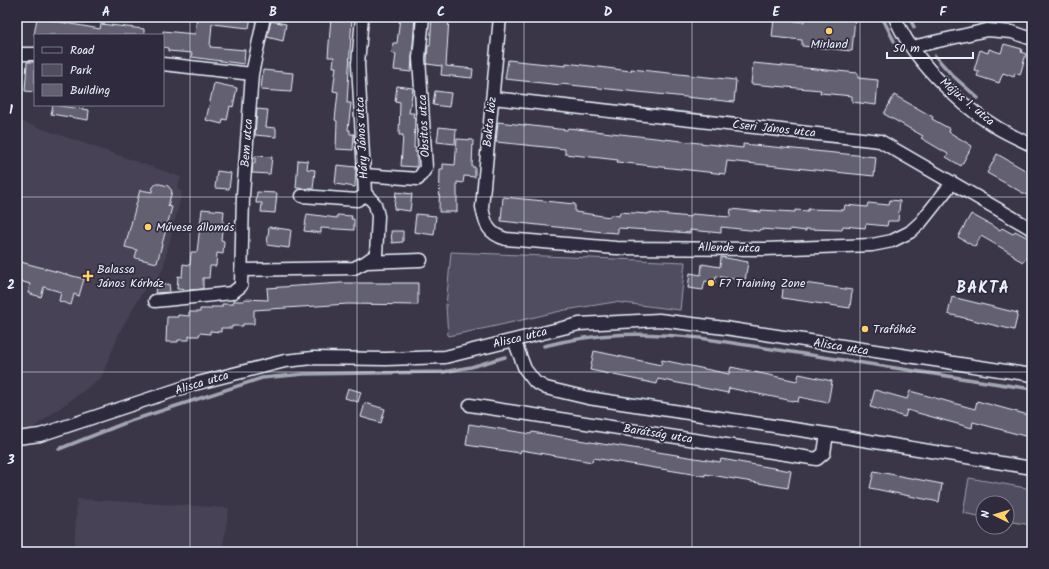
<svg xmlns="http://www.w3.org/2000/svg" width="1049" height="569" font-family="Kalam,sans-serif">
  <rect width="100%" height="100%" fill="#3a3648"/>
  <filter id="ink" filterUnits="userSpaceOnUse"><feTurbulence type="fractalNoise" baseFrequency=".025" numOctaves="2"/><feDisplacementMap in="SourceGraphic" scale="8" xChannelSelector="R" yChannelSelector="G"/><feConvolveMatrix kernelMatrix="1 2 1 2 8 2 1 2 1" color-interpolation-filters="sRGB"/></filter>
  <g filter="url(#ink)">
    <path fill="#464354" d="M17,120L181,177L177,189L182,192L163,268L153,289L147,285L121,329L101,378L30,430L17,428Z
      M77,499L229,508L222,552H74Z"/>
    <path fill="#504e5f" stroke="#9ca0ac" d="M451,252L685,262L680,310L615,302L565,310L496,326L448,336L446,306Z
      M969,478L1032,489V525L1007,521V503H983V517L963,513Z"/>
    <g fill="none" stroke-linecap="round" stroke-linejoin="round">
      <path stroke="#a2a6b1" stroke-width="3.5" d="M882,17L894,41
        M909,17L914,27
        M935,56L952,75L978,98
        M544,346C599,332 644,332 700,338L1032,389
        M59,449L130,421L262,378L304,374L443,372L471,367L505,357"/>
    </g>
    <path fill="#636171" stroke="#e8f1f8" d="M197,17H251L249,28L212,24L210,47L245,50L244,64L191,57L192,53L168,51V48L163,47V31L195,34Z
      M331,17H352L347,103H351L348,130H350V134H354L353,150L336,149L337,121L335,120L338,92L333,91L336,67H333L334,57H328Z
      M400,17H415L411,72L394,70L396,54L392,53L393,43H397Z
      M432,17L449,18L446,66L473,69L472,78L441,75L442,66L427,64L428,46H430Z
      M804,17H855L852,51L802,46V40L772,37L774,19L804,22Z
      M37,18L100,29L101,24L144,29V35H34Z
      M271,21L286,24L283,41L267,37Z
      M1004,44L1022,49L1021,52L1026,54L1020,75L1015,73L1014,77L1003,73L999,83L977,76L979,71L974,70L980,50L988,53L989,49L1001,53Z
      M508,60L566,66V63L631,71V69L736,80L734,102L561,84V85L505,79Z
      M27,62H35V92L25,91Z
      M753,63L858,73V78L878,80L876,105L852,102V96L820,93L821,90L751,84Z
      M263,70L293,73L291,92L261,90Z
      M214,83L237,88L233,107L230,106L227,120L223,119L222,124L206,120Z
      M397,86L413,88L409,113H414L413,117H415L414,148H416L415,152H417V167L401,166L403,135H399L400,102L395,101Z
      M435,91L451,93L449,107L433,105Z
      M894,95L933,117L932,119L950,129L949,132L972,146L961,166L946,157L948,154L921,138L923,136L884,114Z
      M53,105L89,110L88,120L51,114Z
      M257,109L268,110L266,127L276,128V137L255,135Z
      M498,122L567,130L568,128L743,148V144L876,157L874,176L727,161L725,174L617,162L618,160L565,154V149L496,142Z
      M439,127L456,129L455,144L437,142Z
      M457,139L473,140L472,167H475V177L464,176L463,183L457,182V212H439L440,169H443V164L455,165Z
      M997,154L1032,174V198L987,173Z
      M255,156L272,157L270,174L252,173L253,163H255Z
      M298,160L308,161L307,169L315,170L313,189L296,188Z
      M337,165L356,167L355,187L335,184Z
      M217,171L231,173L229,189L215,188Z
      M156,184H160L168,186L172,191L168,206L172,207L157,263L135,258L137,250L125,247L140,190L152,192L153,187Z
      M257,192L277,193L275,213L261,212L262,203H256Z
      M396,192L412,194L410,211L394,209Z
      M503,197L575,204V212L610,217V215L619,216L620,212L648,214V213L691,217L692,214L730,217L731,209L761,212V210L795,212V210L808,211V209L844,210L845,205L867,207L868,203L889,205L890,200L900,201L898,221H888L887,226L866,224L865,228L843,226L842,230L806,229V231L790,229V231L760,229L759,231L721,227V233L690,230V233L618,228V233L603,232L501,221Z
      M202,209L224,211L221,240L224,241L223,254L217,253L216,266H210L209,278H203V289L190,290L177,289L178,276L182,277L183,264L190,265L191,252H197Z
      M307,214L337,218V215L352,216L351,219H354V230L321,228V233L304,231Z
      M416,214L436,216L434,235L414,232Z
      M971,214L1000,230L1002,228L1013,234L1015,231L1032,240V261L1026,258L1023,262L1014,257V255L981,236L975,247L958,237Z
      M269,227L291,230L289,248L267,245Z
      M391,231H403V242L392,243Z
      M721,257L748,262L745,281L716,276L715,283L705,281L703,290L688,288L690,273L701,275L702,264L720,267Z
      M17,261L84,279L79,296L74,294L71,305L59,301L61,292L44,287L41,297L28,293L30,284L17,280Z
      M784,280L852,290L850,308L782,298Z
      M341,283H418V305L348,304L254,310V324H243V326H232V328H221V332L210,331V334L200,333L199,336H189V340H178V342H166L167,317H178V315L189,316V312H200V309H211V307H222V304H233V301H244V299L268,300L267,288Z
      M169,284L170,292L155,293L156,286Z
      M952,297L1018,313L1014,330L948,314Z
      M594,351L661,365L662,360L729,374L731,367L797,381L799,374L832,381L828,403L799,397L798,402L729,388L728,393L658,379L657,384L590,370Z
      M348,388L361,392L358,402L345,398Z
      M875,390L907,399L910,391L975,409L977,401L1032,416V438L973,422L972,428L907,410L905,417L870,407Z
      M365,403L385,409L381,423L361,417Z
      M469,424L531,434L532,432L608,445V444L720,462L721,459L791,471L788,488L705,474V476L593,458L592,462L521,450L520,453L466,445Z
      M874,471L942,484L939,502L870,488Z"/>
    <g fill="none" stroke-linecap="round" stroke-linejoin="round">
      <defs>
        <path id="minor" d="M500,17L482,207C485,224 488,234 506,239L616,248L765,249L872,245L892,241L910,232L921,222L952,183
          M895,17C910,56 958,104 993,125C1005,133 1019,139 1032,145
          M912,47L987,30L1012,32L1032,39
          M17,54H35
          M163,64L252,74
          M493,98L880,141L1032,229
          M364,175L418,179L426,168L419,58L423,17
          M302,196L357,200L362,197L365,193L358,64L362,17
          M366,262L421,260
          M241,270L354,268L366,262L376,255L378,216L375,204L365,193
          M155,301L232,293L241,286L243,195L252,74L264,17
          M514,340L525,369L535,382L546,388L588,398L827,434L1032,468
          M470,405L817,459L824,453L827,434
          M17,438L40,435L194,384L285,361L313,358L386,359L445,357L579,324L659,320L725,328L1032,375"/>
      </defs>
      <use href="#minor" stroke="#e8f1f8" stroke-width="15"/>
      <use href="#minor" stroke="#2f2a3d" stroke-width="12"/>
    </g>
  </g>
  <path fill="none" stroke="#e8f1f8" stroke-width="1" stroke-opacity="0.55" d="M190,17V552M357,17V552M524,17V552M692,17V552M860,17V552M17,197H1032M17,372H1032"/>
  <g fill="#ffd166" stroke="#2f2a3d" stroke-width="1.5">
    <circle cx="829" cy="31" r="4"/>
    <circle cx="148" cy="227" r="4"/>
    <path d="M86 270h4v4h4v4h-4v4h-4v-4h-4v-4h4z"/>
    <circle cx="711" cy="283" r="4"/>
    <circle cx="865" cy="329" r="4"/>
  </g>
  <g text-anchor="middle" dominant-baseline="central" stroke-width="3.5" stroke-linejoin="round" paint-order="stroke">
    <g font-size="12" fill="#e8f1f8" stroke="#2f2a3d" text-anchor="start">
      <text x="829" y="44" text-anchor="middle">Mirland</text>
      <text x="156" y="227">Művese állomás</text>
      <text x="97" y="269">Balassa<tspan x="97" dy="14">János Kórház</tspan></text>
      <text x="719" y="283">F7 Training Zone</text>
      <text x="873" y="329">Trafóház</text>
    </g>
    <g font-size="12" fill="#e8f1f8" stroke="#2f2a3d">
      <text transform="translate(967 102) rotate(40)">Május 1. utca</text>
      <text transform="translate(490 122) rotate(-84)">Bakta köz</text>
      <text transform="translate(424 126) rotate(-93)">Obsitos utca</text>
      <text transform="translate(774 129) rotate(6)">Cseri János utca</text>
      <text transform="translate(362 138) rotate(-93)">Háry János utca</text>
      <text transform="translate(247 143) rotate(-86)">Bem utca</text>
      <text transform="translate(729 248) rotate(1)">Allende utca</text>
      <text transform="translate(520 338) rotate(-14)">Alisca utca</text>
      <text transform="translate(841 347) rotate(9)">Alisca utca</text>
      <text transform="translate(202 383) rotate(-17)">Alisca utca</text>
      <text transform="translate(658 434) rotate(9)">Barátság utca</text>
    </g>
    <g font-size="16" font-weight="bold" letter-spacing="1" fill="#e8f1f8" stroke="#2f2a3d">
      <text x="983" y="288">BAKTA</text>
    </g>
  </g>
  <rect width="1049" height="569" fill="none" stroke="#2f2a3d" stroke-width="44"/>
  <rect x="34" y="34" width="130" height="72" fill="#2f2a3d" stroke="#797a88"/>
  <rect x="42" y="47" width="20" height="6" fill="#2f2a3d" stroke="#797a88"/>
  <text x="70" y="54" font-size="12" fill="#e8f1f8">Road</text>
  <rect x="42" y="64" width="20" height="12" fill="#504e5f" stroke="#797a88"/>
  <text x="70" y="74" font-size="12" fill="#e8f1f8">Park</text>
  <rect x="42" y="84" width="20" height="12" fill="#636171" stroke="#797a88"/>
  <text x="70" y="94" font-size="12" fill="#e8f1f8">Building</text>
  <g transform="translate(995 515) rotate(275)"><circle r="19" fill="#2f2a3d" stroke="#797a88"/>
  <path d="M0-3L7 15L0 10L-7 15Z" fill="#ffd166"/>
  <text y="-6" font-size="11" font-weight="bold" text-anchor="middle" fill="#e8f1f8">N</text>
  </g>
  <path d="M887 52v6h86v-6" fill="none" stroke="#e8f1f8" stroke-width="2"/>
  <text x="893" y="52" font-size="12" fill="#e8f1f8" stroke="#2f2a3d" stroke-width="3" paint-order="stroke">50 m</text>
  <rect x="22" y="22" width="1005" height="525" fill="none" stroke="#e8f1f8" stroke-width="1.5"/>
  <g font-size="13" text-anchor="middle" font-weight="bold" fill="#e8f1f8">
    <text x="106" y="16">A</text>
    <text x="273" y="16">B</text>
    <text x="441" y="16">C</text>
    <text x="608" y="16">D</text>
    <text x="776" y="16">E</text>
    <text x="943" y="16">F</text>
    <text x="11" y="114">1</text>
    <text x="11" y="289">2</text>
    <text x="11" y="464">3</text>
  </g>
</svg>
